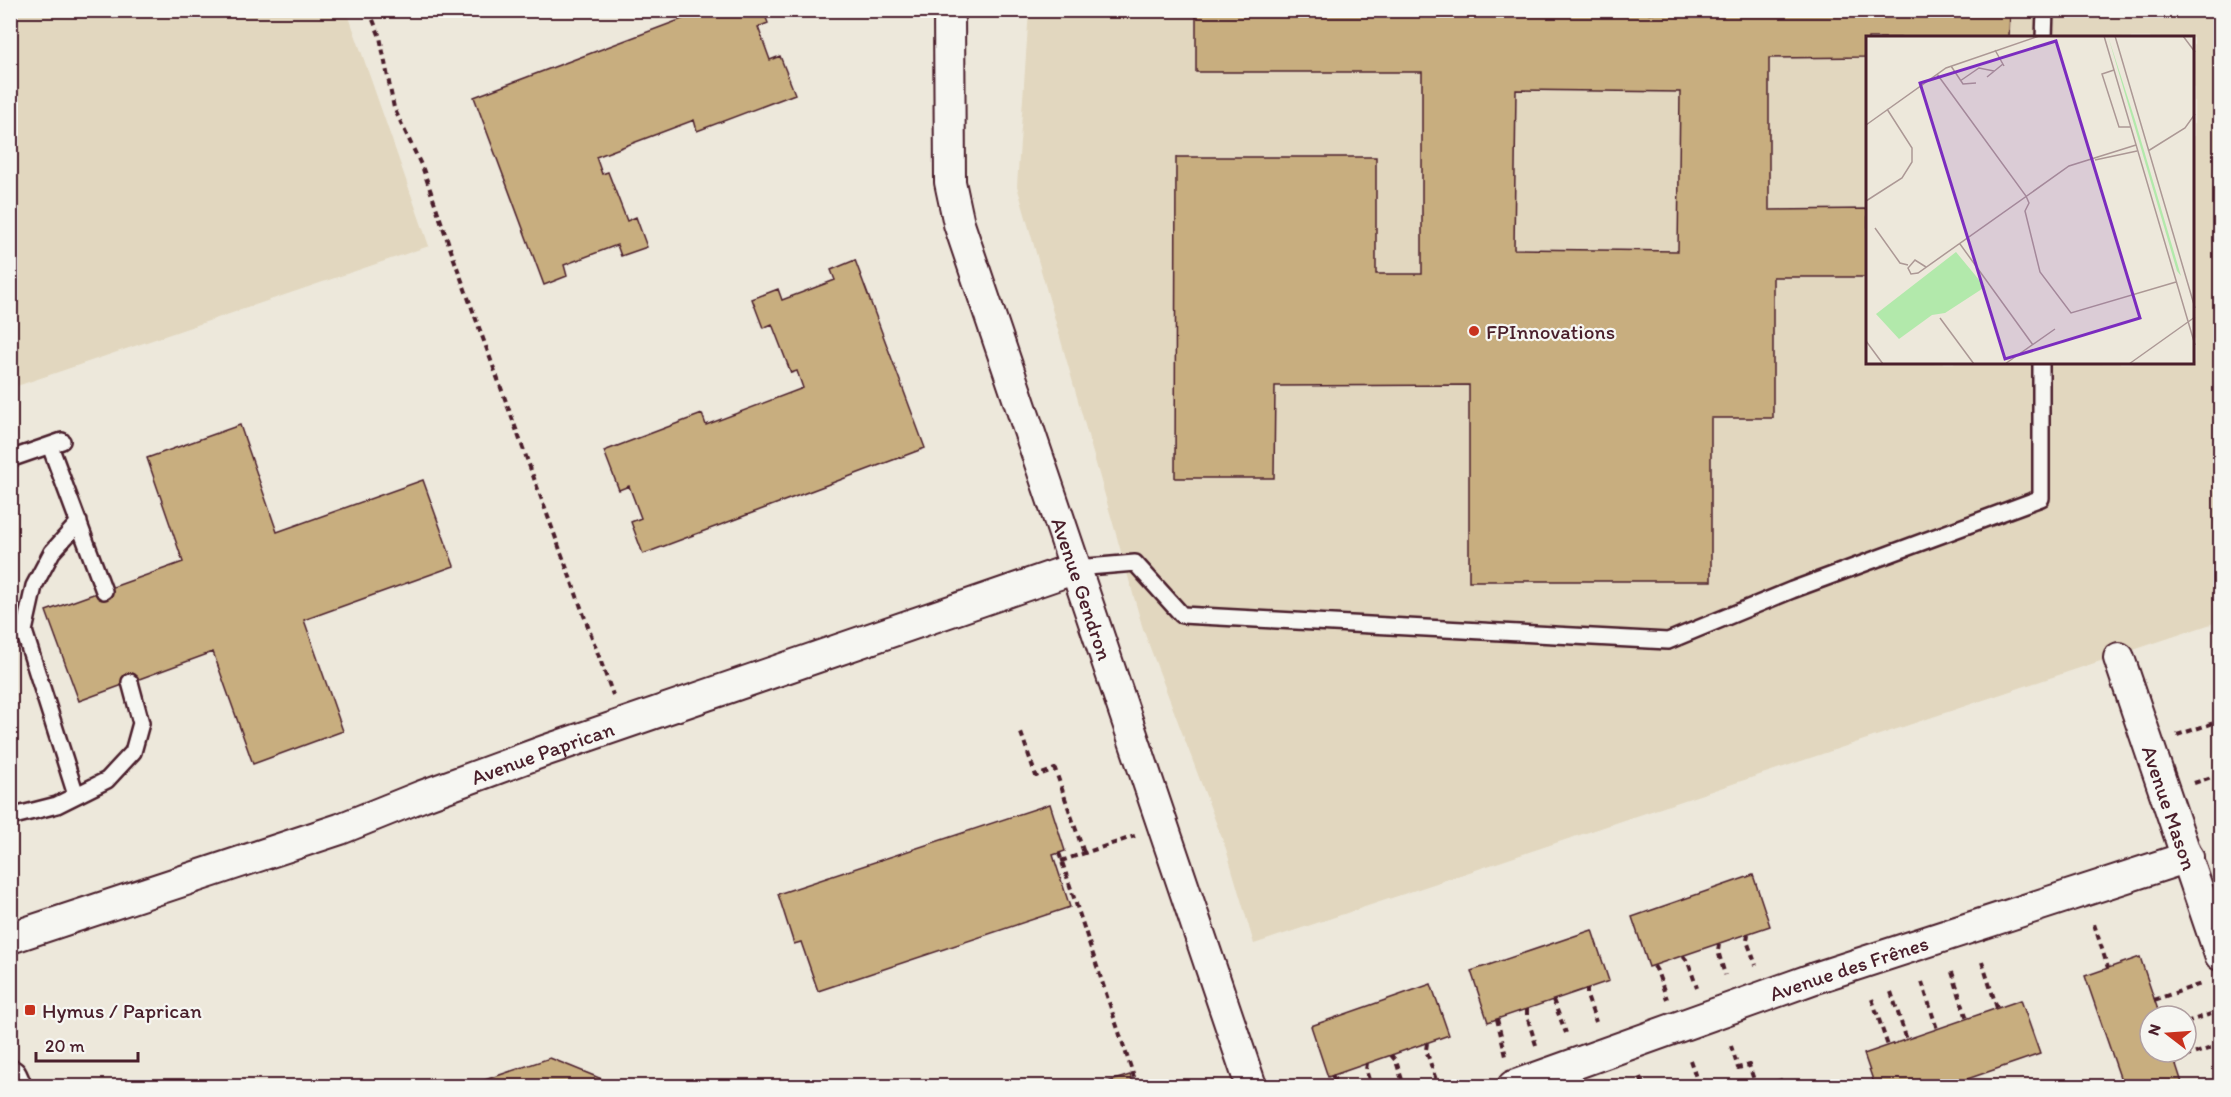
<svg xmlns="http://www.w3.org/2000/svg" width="2231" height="1097" font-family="Itim,sans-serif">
  <rect width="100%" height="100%" fill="#ede8db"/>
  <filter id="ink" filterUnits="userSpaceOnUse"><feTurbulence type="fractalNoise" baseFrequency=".0167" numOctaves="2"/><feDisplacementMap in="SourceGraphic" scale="12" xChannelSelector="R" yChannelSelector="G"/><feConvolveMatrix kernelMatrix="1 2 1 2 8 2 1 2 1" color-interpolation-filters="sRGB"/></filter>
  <g filter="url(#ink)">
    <path fill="#e2d7bf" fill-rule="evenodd" d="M10,11H347L429,246L11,388Z
      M1029,11H2220V621L1254,944L1226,849L1143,629L1017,186ZM1868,38H2194V363H1868Z"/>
    <path fill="#c8ae7f" stroke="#4a1f2b" stroke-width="1.5" fill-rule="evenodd" d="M112,10H134L113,17Z
      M706,10H763L768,23L758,27L770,60L780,56L795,94L697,131L694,120L596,157L602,174L608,172L627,221L636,217L647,247L621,256L617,245L564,265L567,276L544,285L474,97Z
      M1196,10H1523V15H1547V10H1647V13H1679V10H2010L2009,38H1868V57L1769,58V210L1868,209V277H1773V418H1711V581H1469V385L1275,386L1274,478H1175L1176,157H1376V274H1422V72H1196ZM1516,90L1680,92L1678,251L1514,249Z
      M855,260L925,448L643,554L631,522L641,518L629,486L619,490L604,451L702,414L706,425L803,388L797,371L791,373L772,324L763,328L752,299L778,289L782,300L835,280L831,270Z
      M240,425L277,532L423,480L454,566L304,620L343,731L253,764L213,652L79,701L46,611L183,562L147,458Z
      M1050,804L1065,851L1053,855L1070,907L818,991L801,942L794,944L778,894Z
      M1753,875L1770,926L1649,967L1632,917Z
      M1592,930L1609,981L1488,1022L1471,971Z
      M2140,957L2160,1016H2150V1052H2172L2183,1086H2123L2085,976Z
      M1431,984L1449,1035L1328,1077L1311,1026Z
      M2021,1000L2040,1054L1947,1086H1875L1864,1054Z
      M550,1058L619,1086H467Z
      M1130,1075L1134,1086H1095Z
      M1781,1079L1784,1086H1760Z"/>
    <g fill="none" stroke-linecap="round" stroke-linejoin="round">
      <defs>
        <path id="service" d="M2044,38L2045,10
          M50,446L104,591
          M10,459L62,441
          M1076,568L1135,563L1182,615L1668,641L1792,590L2041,498V363
          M76,795L24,631L34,586L52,552L79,522
          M10,817L57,805L107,780L133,752L141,723L130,682"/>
        <g id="minor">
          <path id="s1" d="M949,10L950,182L959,224L1251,1086"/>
          <path id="s2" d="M2119,658L2220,955"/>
          <path id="s3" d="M10,938L340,829L422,796L547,750L1076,568"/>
          <path id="s4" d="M1513,1086L1815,978L2188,857"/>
        </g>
        <path id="tertiary" d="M10,1077L14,1086"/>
      </defs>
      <use href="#service" stroke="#4a1f2b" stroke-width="20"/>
      <use href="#minor" stroke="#4a1f2b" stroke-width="34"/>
      <use href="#tertiary" stroke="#4a1f2b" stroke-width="38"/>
      <path stroke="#4a1f2b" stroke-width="4" stroke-dasharray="6 4.5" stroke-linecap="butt" d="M369,10L380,37L394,108L423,169L454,259L613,695
        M1021,733L1036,776L1055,769L1084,853
        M2177,735L2220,721
        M2194,783L2220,774
        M1059,853L1137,1086
        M1061,861L1135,836
        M2094,924L2108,968
        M1748,934L1747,941L1756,965
        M1719,944L1718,951L1725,975
        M1683,956L1688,962L1697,988
        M1982,962L1997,1008
        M1654,966L1657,971L1667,999
        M1952,972L1967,1019
        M1922,982L1937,1029
        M1587,988V996L1596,1022
        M1891,992L1907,1040
        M1872,999L1888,1046
        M1553,1000L1566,1033
        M2154,1000L2201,984
        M1527,1009V1016L1536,1045
        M1497,1019L1506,1056
        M2186,1022L2211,1014
        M1427,1043L1426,1050L1438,1086
        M1731,1046L1738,1068L1749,1065L1756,1086
        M1391,1055L1396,1061L1404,1086
        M1690,1060L1699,1086
        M2175,1060L2220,1045
        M1367,1063L1366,1070L1371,1086
        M1332,1075L1338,1086
        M1640,1077L1644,1086
        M2197,1086L2220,1079"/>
      <use href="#service" stroke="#f6f6f2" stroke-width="15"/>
      <use href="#minor" stroke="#f6f6f2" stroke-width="30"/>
      <use href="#tertiary" stroke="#f6f6f2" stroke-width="33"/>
    </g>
  </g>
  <g fill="#c8321e" stroke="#f6f6f2" stroke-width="2">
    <circle cx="1474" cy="331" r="6"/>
    <rect x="24" y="1004" width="12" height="12" rx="3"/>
  </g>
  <g text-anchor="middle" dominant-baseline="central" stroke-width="4.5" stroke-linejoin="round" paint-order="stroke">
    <g font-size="21" fill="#4a1f2b" stroke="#f6f6f2" text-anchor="start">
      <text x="1486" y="331">FPInnovations</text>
      <text x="42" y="1010">Hymus / Paprican</text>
    </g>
    <g font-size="21" fill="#4a1f2b" stroke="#f6f6f2">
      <text stroke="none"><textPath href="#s1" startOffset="600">Avenue Gendron</textPath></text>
      <text stroke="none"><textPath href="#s3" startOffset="564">Avenue Paprican</textPath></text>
      <text stroke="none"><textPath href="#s2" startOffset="158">Avenue Mason</textPath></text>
      <text stroke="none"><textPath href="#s4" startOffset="356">Avenue des Frênes</textPath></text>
    </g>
  </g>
  <g transform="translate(1866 36)">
    <rect width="328" height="328" fill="#ede8db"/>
    <path d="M242,0L269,84L315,240L311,235ZM90,216L119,251L79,277L66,279L33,303L10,278Z" fill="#b2e9ab"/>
    <path fill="none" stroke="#ac9895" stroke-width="1.5" d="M238,0L329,309M249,0L329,272M317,0L329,16M129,14L138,30M85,30L97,48L110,47M248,34L236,38L253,91H264M71,38L160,160L163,167L159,175L174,236L205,277L310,246M121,41L137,28M94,45L113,32L128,35M0,89L80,32L173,0M282,115L319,92L329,78M229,124L271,115M0,165L36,142L46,126V112L21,73M9,192L34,227L42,229M94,208L167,309M60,231L49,224L42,232L45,238L52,237L203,130L270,109M74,282L108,328M0,305L17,328M139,328L189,293M263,328L329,281"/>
    <path fill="#7b2cbf" fill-opacity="0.15" stroke="#7b2cbf" stroke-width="3" d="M190,5L274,282L139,323L54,47Z"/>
    <rect width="328" height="328" fill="none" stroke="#4a1f2b" stroke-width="3"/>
  </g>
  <rect width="2231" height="1097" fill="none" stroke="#f6f6f2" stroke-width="36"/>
  <rect x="18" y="18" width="2195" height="1061" fill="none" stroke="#4a1f2b" stroke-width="2" filter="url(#ink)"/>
  <g transform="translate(2168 1034) rotate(287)"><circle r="28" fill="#f6f6f2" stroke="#b1a0a2" stroke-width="1.5"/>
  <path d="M0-4.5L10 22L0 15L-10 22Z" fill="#c8321e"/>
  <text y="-9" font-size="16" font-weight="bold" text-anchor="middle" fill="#4a1f2b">N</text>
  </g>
  <path d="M36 1052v9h102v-9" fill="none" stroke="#4a1f2b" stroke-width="3"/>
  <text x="45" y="1052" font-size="18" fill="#4a1f2b" stroke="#f6f6f2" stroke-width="4.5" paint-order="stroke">20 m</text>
</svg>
